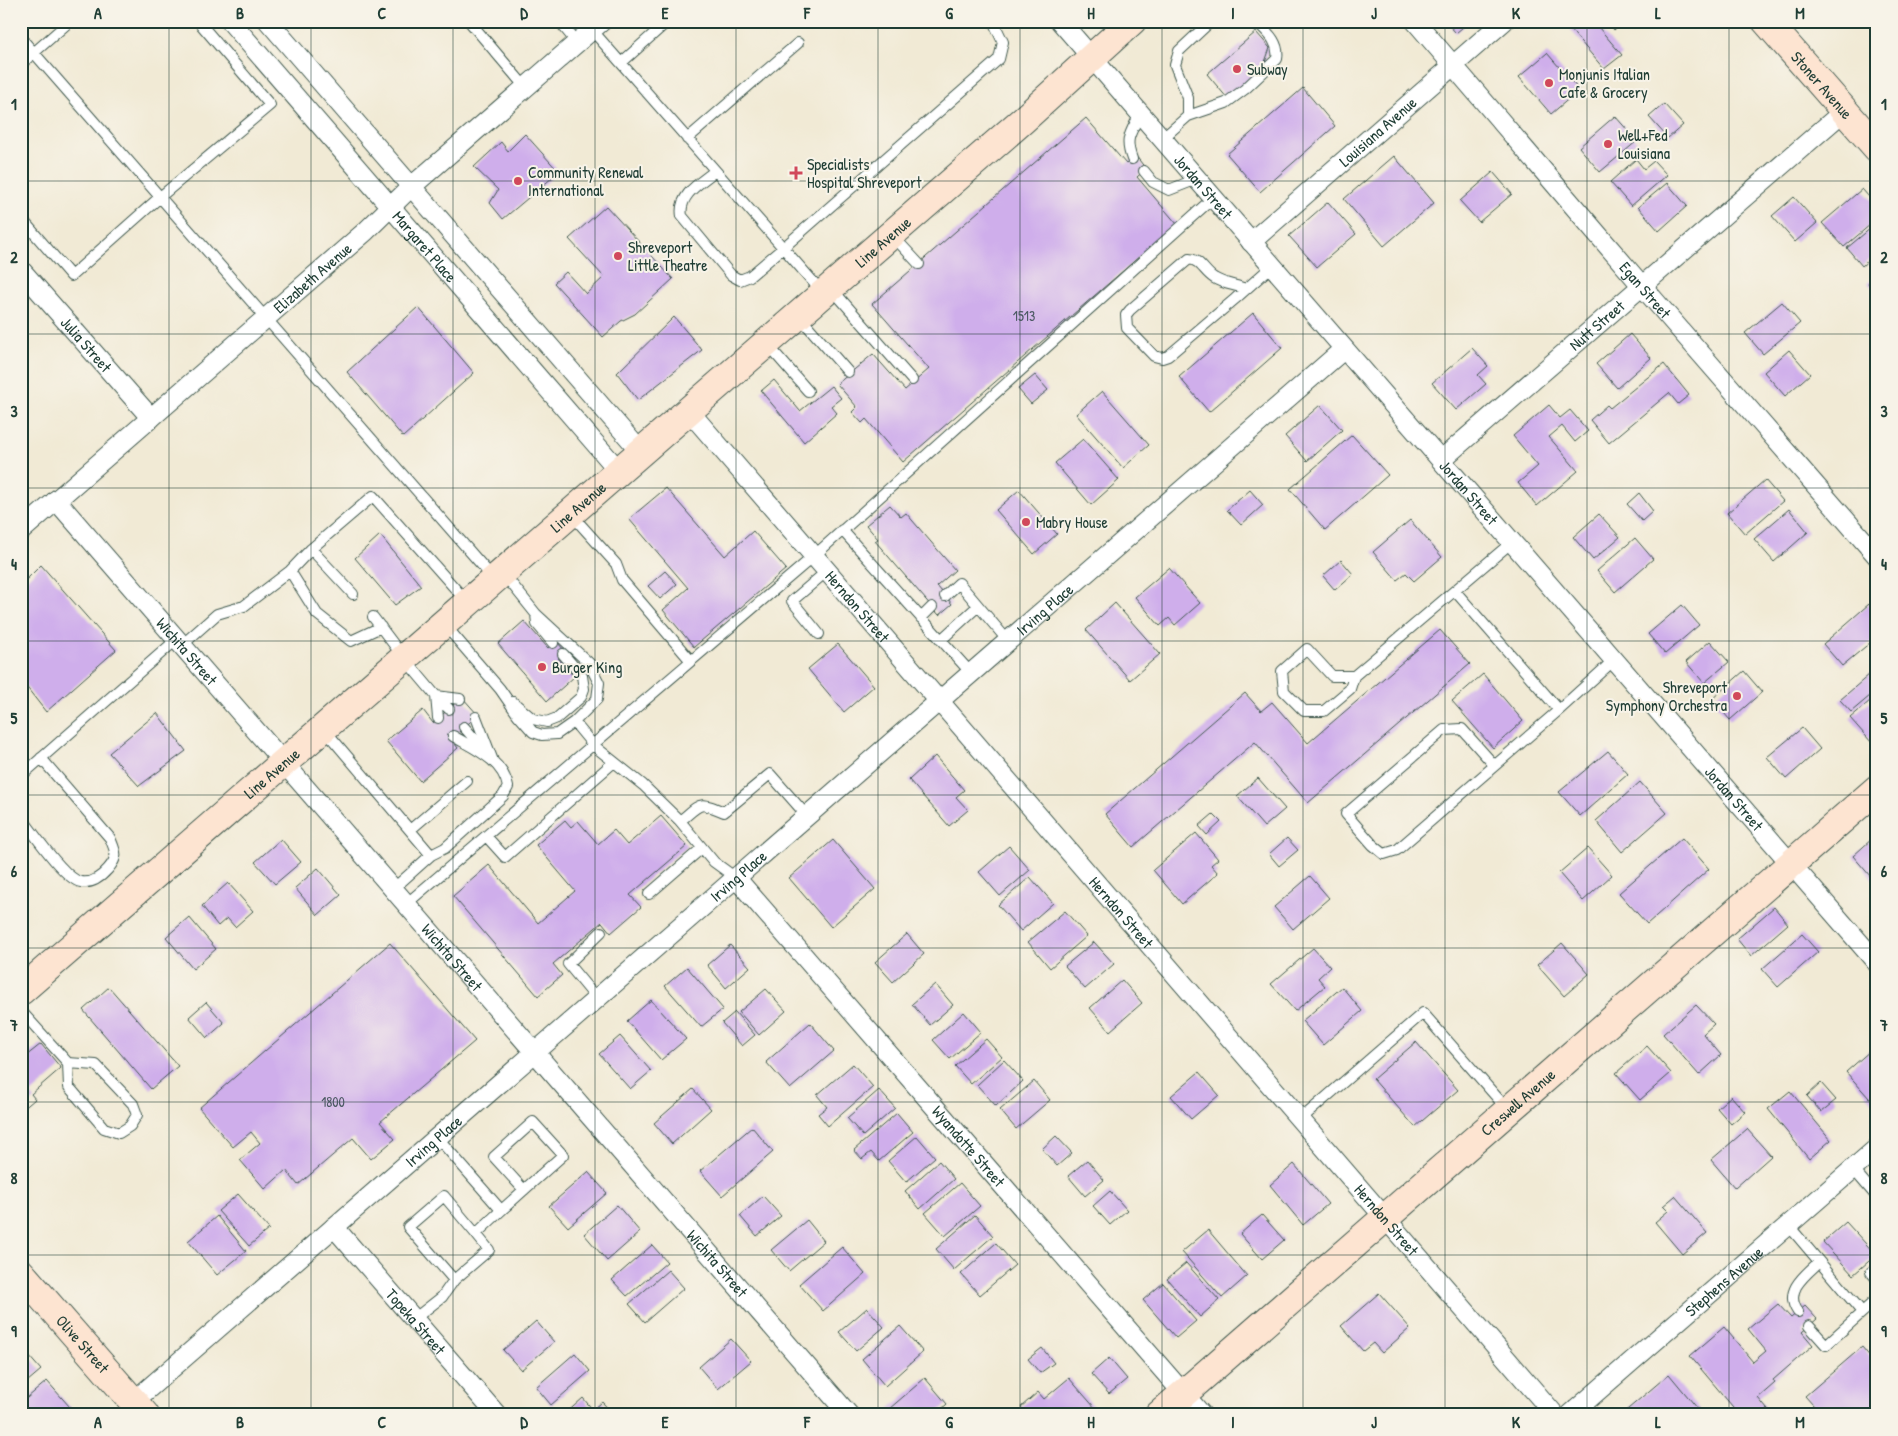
<svg xmlns="http://www.w3.org/2000/svg" width="1898" height="1436" font-family="'Patrick Hand',sans-serif">
  <rect width="100%" height="100%" fill="#f7f3e8"/>
  <filter id="ink" filterUnits="userSpaceOnUse"><feTurbulence type="fractalNoise" baseFrequency=".02" numOctaves="2"/><feDisplacementMap in="SourceGraphic" scale="10" xChannelSelector="R" yChannelSelector="G"/><feConvolveMatrix kernelMatrix="1 2 1 2 8 2 1 2 1" color-interpolation-filters="sRGB"/></filter>
  <filter id="wash" filterUnits="userSpaceOnUse"><feTurbulence type="fractalNoise" baseFrequency=".0096" numOctaves="4" result="noise"/><feDisplacementMap in="SourceGraphic" scale="20" xChannelSelector="R" yChannelSelector="G"/><feGaussianBlur stdDeviation="1.12" result="paint"/><feColorMatrix in="noise" values="0 0 0 0 0 0 0 0 0 0 0 0 0 0 0 0 0 1.4 0 .05"/><feComposite in="paint" operator="in"/></filter>
  <g filter="url(#wash)">
    <rect width="100%" height="100%" fill="#f1ead5"/>
    <g id="blocks">
      <path fill="#cfaeeb" d="M1445,21H1470L1456,33Z
        M1563,21H1593L1622,55L1604,69Z
        M1607,21H1624L1614,30Z
        M1256,32L1270,48L1265,62L1267,65L1228,99L1207,74Z
        M1547,53L1579,90L1551,114L1519,77Z
        M1303,88L1335,126L1260,192L1227,154Z
        M1664,104L1683,125L1668,138L1649,117Z
        M1615,116L1637,141L1600,172L1579,147Z
        M1086,118L1126,164L1136,156L1146,169L1137,177L1177,224L903,462L866,419L862,423L852,412L857,407L837,384L873,354L905,390L929,369L872,304Z
        M525,134L559,172L503,219L490,203L498,190L474,167L501,142L508,151Z
        M1394,156L1434,203L1384,246L1344,199Z
        M1636,159L1644,169L1654,161L1667,175L1631,206L1610,182Z
        M1493,172L1512,194L1479,222L1460,201Z
        M1667,183L1687,206L1659,231L1638,207Z
        M1862,189L1877,206V219L1844,247L1822,223Z
        M1794,197L1817,223L1795,242L1772,216Z
        M1328,202L1356,234L1317,267L1289,236Z
        M606,206L673,279L635,314L621,321L603,337L554,283L566,272L586,294L604,277L569,239Z
        M1877,223V262L1872,257L1862,266L1847,248Z
        M1877,275V293L1868,283Z
        M1782,302L1800,323L1763,354L1745,333Z
        M418,307L474,373L403,437L347,372Z
        M1253,313L1282,348L1209,412L1179,377Z
        M674,317L702,350L638,400L617,373Z
        M1630,334L1651,358L1617,388L1596,364Z
        M1472,348L1488,366L1478,375L1486,384L1456,410L1432,383Z
        M1789,350L1810,374L1785,396L1764,372Z
        M1664,364L1689,395L1678,404L1669,393L1609,443L1590,420L1607,405L1610,408Z
        M1035,375L1048,390L1031,404L1018,389Z
        M774,380L800,411L831,386L841,398L831,406L837,413L804,442L761,391Z
        M1102,391L1149,445L1123,468L1076,414Z
        M1320,405L1342,430L1307,461L1285,436Z
        M1549,405L1560,418L1570,410L1588,431L1575,442L1562,426L1549,437L1578,471L1537,506L1518,483L1538,466L1513,436Z
        M1352,435L1388,475L1325,530L1290,489Z
        M1083,439L1119,480L1091,505L1055,463Z
        M1765,480L1783,501L1745,534L1727,513Z
        M666,488L725,556L753,531L786,569L694,647L663,610L688,588L629,519Z
        M1019,490L1057,534L1034,554L996,510Z
        M1250,490L1263,505L1241,525L1227,510Z
        M1639,493L1653,511L1642,521L1627,504Z
        M890,505L901,517L906,513L955,570L937,586L952,604L939,615L875,541L878,539L866,525Z
        M1789,509L1808,532L1774,562L1754,539Z
        M1599,514L1620,537L1593,560L1573,537Z
        M1410,520L1442,557L1414,581L1406,573L1397,580L1373,552Z
        M380,535L421,586L395,605L355,558Z
        M1635,538L1653,559L1615,592L1597,571Z
        M1341,560L1353,574L1335,590L1323,576Z
        M41,565L116,650L46,712L21,680V585Z
        M1169,568L1200,603L1175,625L1169,618L1160,626L1135,597Z
        M665,571L677,584L660,599L648,586Z
        M1115,603L1160,654L1130,680L1086,630Z
        M1869,604L1877,613V637L1842,666L1823,644Z
        M1682,605L1699,625L1665,654L1648,634Z
        M524,621L548,648L556,641L566,652L558,658L574,677L547,701L498,644Z
        M1440,630L1470,664L1308,803L1255,742L1133,847L1105,814L1245,693L1261,711L1272,702L1308,743Z
        M1710,641L1729,662L1704,683L1686,662Z
        M838,644L874,686L844,712L808,669Z
        M1877,668V690L1851,712L1840,700Z
        M1744,671L1762,692L1730,720L1712,699Z
        M1483,674L1523,721L1493,748L1452,701Z
        M1877,695V739L1872,743L1850,718Z
        M462,697L478,715L451,739L458,748L420,781L386,741L423,710L433,723Z
        M157,713L186,751L139,786L109,753Z
        M1802,728L1820,749L1786,779L1767,757Z
        M1608,751L1628,774L1580,816L1559,792Z
        M935,756L964,790L956,797L968,810L949,826L909,780Z
        M1258,778L1285,809L1264,827L1237,796Z
        M1640,782L1667,813L1622,852L1596,821Z
        M1213,814L1221,822L1207,835L1199,826Z
        M661,816L687,846L630,895L641,907L611,933L602,922L553,964L562,975L538,996L453,896L489,865L538,923L575,891L536,845L565,820L571,827L578,821L598,844L614,830L627,845Z
        M1196,833L1218,859L1211,865L1218,873L1182,904L1153,870Z
        M1287,838L1298,850L1279,866L1269,854Z
        M1682,838L1709,869L1647,924L1619,893Z
        M1873,838L1877,842V884L1853,856Z
        M281,839L301,862L275,884L255,862Z
        M833,840L875,889L831,927L789,878Z
        M1009,846L1030,870L1000,896L979,872Z
        M1588,848L1612,875L1583,901L1559,873Z
        M318,868L341,895L318,915L295,888Z
        M1310,876L1329,898L1293,929L1274,907Z
        M1030,877L1053,903L1021,931L998,905Z
        M228,883L253,911L235,927L227,918L218,926L202,906Z
        M1774,907L1788,924L1751,956L1737,939Z
        M1065,911L1087,936L1050,968L1028,942Z
        M189,917L216,949L193,969L166,937Z
        M907,934L924,954L893,982L875,962Z
        M1802,934L1818,952L1778,987L1762,969Z
        M1094,942L1114,964L1085,989L1065,966Z
        M390,943L475,1041L380,1122L395,1139L371,1159L353,1138L298,1185L286,1170L265,1189L240,1160L260,1143L251,1132L233,1147L199,1108Z
        M1562,943L1589,974L1564,996L1537,965Z
        M730,945L750,967L726,988L707,965Z
        M1313,948L1330,967L1318,978L1325,986L1295,1011L1271,984Z
        M687,967L723,1009L701,1027L665,986Z
        M1122,980L1142,1003L1110,1031L1090,1008Z
        M935,984L953,1005L930,1025L912,1004Z
        M109,987L178,1066L151,1089L83,1010Z
        M1342,987L1362,1011L1323,1045L1302,1021Z
        M766,989L786,1011L759,1035L739,1012Z
        M651,1000L686,1039L661,1060L627,1021Z
        M206,1002L224,1023L207,1038L189,1017Z
        M1696,1005L1714,1024L1703,1034L1721,1055L1699,1075L1663,1034Z
        M735,1012L755,1035L742,1046L722,1023Z
        M964,1012L981,1032L950,1059L933,1040Z
        M810,1023L834,1051L790,1089L766,1062Z
        M620,1036L651,1071L630,1089L599,1054Z
        M986,1039L1002,1057L971,1084L955,1066Z
        M1416,1042L1458,1090L1415,1127L1373,1079Z
        M41,1044L61,1068L31,1094L35,1099L21,1111V1060Z
        M1647,1046L1671,1073L1640,1100L1616,1073Z
        M1871,1050L1877,1056V1107L1846,1072Z
        M1004,1060L1023,1081L996,1106L977,1085Z
        M853,1064L873,1087L828,1126L818,1114L827,1107L817,1095Z
        M1199,1072L1219,1095L1191,1119L1171,1096Z
        M1034,1081L1050,1100L1016,1129L1000,1110Z
        M1821,1083L1836,1100L1821,1112L1807,1096Z
        M693,1089L711,1109L672,1144L654,1123Z
        M879,1090L895,1108L863,1136L847,1118Z
        M1790,1091L1831,1140L1809,1159L1768,1109Z
        M1731,1096L1745,1112L1731,1124L1717,1108Z
        M897,1113L913,1132L879,1161L871,1152L862,1159L854,1150Z
        M752,1127L773,1152L722,1196L700,1171Z
        M1747,1129L1771,1156L1735,1188L1711,1160Z
        M917,1136L935,1157L906,1182L888,1161Z
        M1056,1136L1072,1153L1057,1166L1042,1149Z
        M1087,1160L1104,1180L1085,1196L1068,1176Z
        M939,1161L954,1179L920,1209L905,1191Z
        M1294,1164L1328,1204L1303,1225L1270,1185Z
        M588,1172L607,1193L568,1227L549,1206Z
        M960,1183L980,1206L945,1236L925,1213Z
        M1110,1191L1127,1210L1110,1225L1093,1206Z
        M238,1194L269,1229L249,1246L218,1211Z
        M763,1196L781,1216L757,1236L740,1216Z
        M1675,1196L1707,1233L1682,1254L1655,1222L1668,1211L1663,1206Z
        M617,1205L640,1232L607,1261L584,1234Z
        M975,1215L993,1236L954,1270L936,1249Z
        M1262,1215L1284,1240L1262,1259L1240,1234Z
        M217,1216L246,1251L217,1275L188,1241Z
        M807,1220L824,1241L789,1271L771,1250Z
        M1846,1222L1876,1255L1853,1275L1823,1242Z
        M1208,1230L1247,1276L1222,1298L1182,1252Z
        M996,1243L1015,1265L980,1295L961,1274Z
        M652,1245L667,1262L627,1296L612,1280Z
        M842,1247L865,1274L823,1311L799,1284Z
        M1186,1263L1219,1300L1200,1317L1167,1279Z
        M668,1270L684,1288L645,1322L629,1304Z
        M1163,1283L1196,1321L1176,1338L1143,1300Z
        M1379,1293L1410,1328L1382,1353L1373,1343L1363,1351L1341,1326Z
        M1778,1304L1791,1318L1805,1306L1817,1319L1802,1332L1813,1345L1773,1380L1775,1383L1758,1398L1772,1415H1736L1738,1413L1690,1356L1724,1327L1753,1362L1766,1351L1748,1329Z
        M867,1308L884,1327L856,1351L839,1332Z
        M536,1321L554,1342L521,1370L503,1350Z
        M900,1326L923,1352L885,1386L862,1359Z
        M731,1339L751,1361L718,1389L699,1367Z
        M21,1347L41,1370L21,1387Z
        M1862,1347L1877,1365V1415H1822L1805,1396Z
        M1042,1348L1054,1363L1040,1373L1028,1359Z
        M575,1353L590,1371L551,1405L536,1387Z
        M1109,1358L1127,1379L1109,1394L1091,1374Z
        M1669,1374L1703,1415H1621Z
        M925,1378L947,1404L935,1415H894L889,1409Z
        M1069,1378L1096,1409L1090,1415H1028L1021,1407L1038,1392L1044,1399Z
        M47,1381L77,1415H31L21,1403Z
        M583,1398L593,1410L602,1402L614,1415H564Z"/>
    </g>
  </g>
  <g filter="url(#ink)">
    <use href="#blocks" fill-opacity="0" stroke="#3e574c" stroke-width="1"/>
    <g fill="none" stroke-linecap="round" stroke-linejoin="round">
      <defs>
        <path id="lane" d="M469,21L525,87
          M559,21L577,43
          M592,30L822,292
          M21,38L494,579
          M621,63L668,21
          M21,64L70,21
          M1188,116L1226,103L1245,89L1277,59C1280,42 1267,32 1256,21
          M687,139L798,43
          M1162,139L1188,116V98L1175,65L1179,51L1211,21
          M1132,159C1124,138 1131,133 1140,114
          M715,171C700,183 678,195 682,216L731,275L740,280L750,276L783,248L999,59L1003,42L993,21
          M1144,171L1153,182L1169,190L1197,179
          M21,218L71,276L160,197L270,105L198,21
          M892,235L919,264
          M831,288L912,380
          M1246,289C1236,285 1223,284 1214,278C1204,272 1201,260 1189,259L1130,310L1126,315L1127,328L1154,356L1162,358L1168,356L1235,299L1272,266
          M799,316L848,372
          M767,344L808,391
          M571,514L616,564L622,580L691,661
          M842,530L971,673
          M311,549L353,594
          M290,571L317,614L351,641L381,627
          M1455,591L1559,710L1397,850L1384,854L1373,845L1346,814L1444,730L1462,729L1494,765
          M945,596L959,583L1008,641
          M536,614L537,624L553,643
          M373,617L404,658L436,696L438,718
          M921,618L932,607
          M444,624L500,689L518,715L533,732L542,735L557,734L574,722L597,699L599,683L589,663L536,614L503,573
          M819,634L792,601L827,571
          M941,640L978,606
          M181,646L217,614L244,606L290,571L311,549L373,496L467,602
          M1354,676L1350,689L1324,711H1304L1284,691L1282,671L1307,649L1332,676H1354L1512,542
          M436,696L460,699
          M436,696L449,709
          M513,702L533,719L547,722L557,718L581,697L584,689L582,676L563,654
          M1559,710L1614,660
          M476,717L493,761
          M574,722L593,745L643,785L680,821
          M464,727L486,752
          M324,729L431,855
          M21,776L176,640
          M21,817C32,831 65,880 81,882C92,884 101,877 108,869C119,856 116,853 110,838L41,758
          M410,830L467,781
          M486,836L505,857L614,762
          M736,878L714,862L680,821C702,803 698,801 724,812L770,774L807,816
          M392,890L431,855L445,848L503,796L508,787C503,760 475,749 453,736
          M649,894L702,848
          M405,905L814,556L1213,198
          M597,999L568,964L601,932
          M21,1011L68,1063L69,1087L104,1128L119,1133L130,1126L137,1115L133,1104L96,1065L68,1063
          M1301,1119L1423,1013L1508,1110
          M437,1137L501,1210
          M1853,1169L1877,1197
          M1789,1226L1862,1312
          M476,1234L489,1250L454,1280L408,1227L444,1196L476,1234C504,1207 534,1181 563,1155L533,1122L494,1157L524,1190
          M1871,1272L1877,1279
          M1798,1312C1783,1291 1805,1275 1819,1262
          M414,1319L442,1297L454,1280
          M1809,1326L1826,1345L1877,1299"/>
        <g id="street">
          <path id="s1" d="M230,21L619,471"/>
          <path d="M268,21L641,452"/>
          <path id="s2" d="M1060,21L1877,963"/>
          <path id="s3" d="M1415,21L1642,286L1877,556"/>
          <path id="s4" d="M1251,242L1504,21"/>
          <path id="s5" d="M21,270L151,418"/>
          <path id="s6" d="M689,411L1555,1415"/>
          <path id="s7" d="M1441,460L1844,111"/>
          <path id="s8" d="M56,500L849,1415"/>
          <path id="s9" d="M21,531L366,231L411,187L602,21"/>
          <path id="s10" d="M736,878L1202,1415"/>
          <path id="s11" d="M334,1227L497,1415"/>
          <path id="s12" d="M133,1402L1344,349"/>
          <path id="s13" d="M1570,1415L1877,1148"/>
        </g>
        <g id="secondary">
          <path id="s14" d="M1766,21L1877,148"/>
          <path id="s15" d="M21,991L1023,120L1132,21"/>
          <path id="s16" d="M21,1273L145,1415"/>
          <path id="s17" d="M1159,1415L1877,789"/>
        </g>
      </defs>
      <use href="#lane" stroke="#3e574c" stroke-width="12"/>
      <use href="#street" stroke="#3e574c" stroke-width="21"/>
      <use href="#secondary" stroke="#3e574c" stroke-width="30"/>
      <use href="#lane" stroke="#fff" stroke-width="10"/>
      <use href="#street" stroke="#fff" stroke-width="19"/>
      <use href="#secondary" stroke="#fde4d1" stroke-width="28"/>
    </g>
  </g>
  <path fill="none" stroke="#1f3d34" stroke-width="1" stroke-opacity="0.55" d="M169,21V1415M311,21V1415M453,21V1415M595,21V1415M736,21V1415M878,21V1415M1020,21V1415M1162,21V1415M1303,21V1415M1445,21V1415M1587,21V1415M1729,21V1415M21,181H1877M21,334H1877M21,488H1877M21,641H1877M21,795H1877M21,948H1877M21,1102H1877M21,1255H1877"/>
  <g fill="#d1495b" stroke="#f7f3e8" stroke-width="2">
    <circle cx="1237" cy="69" r="5"/>
    <circle cx="1549" cy="83" r="5"/>
    <circle cx="1608" cy="144" r="5"/>
    <path d="M793.5 165.5h5v5h5v5h-5v5h-5v-5h-5v-5h5z"/>
    <circle cx="518" cy="181" r="5"/>
    <circle cx="618" cy="256" r="5"/>
    <circle cx="1026" cy="522" r="5"/>
    <circle cx="542" cy="667" r="5"/>
    <circle cx="1737" cy="696" r="5"/>
  </g>
  <g text-anchor="middle" dominant-baseline="central" stroke-width="4" stroke-linejoin="round" paint-order="stroke">
    <g font-size="14" fill="#4b5962">
      <text x="1024" y="315">1513</text>
      <text x="333" y="1101">1800</text>
    </g>
    <g font-size="16" fill="#1f3d34" stroke="#f7f3e8" text-anchor="start">
      <text x="1247" y="69">Subway</text>
      <text x="1559" y="74">Monjunis Italian<tspan x="1559" dy="18">Cafe &amp; Grocery</tspan></text>
      <text x="1618" y="135">Well+Fed<tspan x="1618" dy="18">Louisiana</tspan></text>
      <text x="807" y="164">Specialists<tspan x="807" dy="18">Hospital Shreveport</tspan></text>
      <text x="528" y="172">Community Renewal<tspan x="528" dy="18">International</tspan></text>
      <text x="628" y="247">Shreveport<tspan x="628" dy="18">Little Theatre</tspan></text>
      <text x="1036" y="522">Mabry House</text>
      <text x="552" y="667">Burger King</text>
      <text x="1727" y="687" text-anchor="end">Shreveport<tspan x="1727" dy="18">Symphony Orchestra</tspan></text>
    </g>
    <g font-size="16" fill="#1f3d34" stroke="#f7f3e8">
      <text stroke="none"><textPath href="#s14" startOffset="85">Stoner Avenue</textPath></text>
      <text stroke="none"><textPath href="#s4" startOffset="168">Louisiana Avenue</textPath></text>
      <text stroke="none"><textPath href="#s2" startOffset="219">Jordan Street</textPath></text>
      <text stroke="none"><textPath href="#s15" startOffset="1142">Line Avenue</textPath></text>
      <text stroke="none"><textPath href="#s1" startOffset="298">Margaret Place</textPath></text>
      <text stroke="none"><textPath href="#s9" startOffset="386">Elizabeth Avenue</textPath></text>
      <text stroke="none"><textPath href="#s3" startOffset="354">Egan Street</textPath></text>
      <text stroke="none"><textPath href="#s7" startOffset="206">Nutt Street</textPath></text>
      <text stroke="none"><textPath href="#s5" startOffset="99">Julia Street</textPath></text>
      <text stroke="none"><textPath href="#s2" startOffset="624">Jordan Street</textPath></text>
      <text stroke="none"><textPath href="#s15" startOffset="738">Line Avenue</textPath></text>
      <text stroke="none"><textPath href="#s6" startOffset="258">Herndon Street</textPath></text>
      <text stroke="none"><textPath href="#s12" startOffset="1208">Irving Place</textPath></text>
      <text stroke="none"><textPath href="#s8" startOffset="200">Wichita Street</textPath></text>
      <text stroke="none"><textPath href="#s15" startOffset="332">Line Avenue</textPath></text>
      <text stroke="none"><textPath href="#s2" startOffset="1029">Jordan Street</textPath></text>
      <text stroke="none"><textPath href="#s12" startOffset="802">Irving Place</textPath></text>
      <text stroke="none"><textPath href="#s6" startOffset="662">Herndon Street</textPath></text>
      <text stroke="none"><textPath href="#s8" startOffset="605">Wichita Street</textPath></text>
      <text stroke="none"><textPath href="#s17" startOffset="476">Creswell Avenue</textPath></text>
      <text stroke="none"><textPath href="#s12" startOffset="398">Irving Place</textPath></text>
      <text stroke="none"><textPath href="#s10" startOffset="355">Wyandotte Street</textPath></text>
      <text stroke="none"><textPath href="#s6" startOffset="1068">Herndon Street</textPath></text>
      <text stroke="none"><textPath href="#s8" startOffset="1010">Wichita Street</textPath></text>
      <text stroke="none"><textPath href="#s13" startOffset="204">Stephens Avenue</textPath></text>
      <text stroke="none"><textPath href="#s11" startOffset="125">Topeka Street</textPath></text>
      <text stroke="none"><textPath href="#s16" startOffset="94">Olive Street</textPath></text>
    </g>
  </g>
  <rect width="1898" height="1436" fill="none" stroke="#f7f3e8" stroke-width="55"/>
  <rect x="28" y="28" width="1842" height="1380" fill="none" stroke="#1f3d34" stroke-width="2"/>
  <g font-size="16" text-anchor="middle" font-weight="bold" fill="#1f3d34">
    <text x="98" y="19">A</text>
    <text x="240" y="19">B</text>
    <text x="382" y="19">C</text>
    <text x="524" y="19">D</text>
    <text x="665" y="19">E</text>
    <text x="807" y="19">F</text>
    <text x="949" y="19">G</text>
    <text x="1091" y="19">H</text>
    <text x="1233" y="19">I</text>
    <text x="1374" y="19">J</text>
    <text x="1516" y="19">K</text>
    <text x="1658" y="19">L</text>
    <text x="1800" y="19">M</text>
    <text x="14" y="110">1</text>
    <text x="1884" y="110">1</text>
    <text x="14" y="263">2</text>
    <text x="1884" y="263">2</text>
    <text x="14" y="417">3</text>
    <text x="1884" y="417">3</text>
    <text x="14" y="570">4</text>
    <text x="1884" y="570">4</text>
    <text x="14" y="724">5</text>
    <text x="1884" y="724">5</text>
    <text x="14" y="877">6</text>
    <text x="1884" y="877">6</text>
    <text x="14" y="1031">7</text>
    <text x="1884" y="1031">7</text>
    <text x="14" y="1184">8</text>
    <text x="1884" y="1184">8</text>
    <text x="14" y="1337">9</text>
    <text x="1884" y="1337">9</text>
    <text x="98" y="1428">A</text>
    <text x="240" y="1428">B</text>
    <text x="382" y="1428">C</text>
    <text x="524" y="1428">D</text>
    <text x="665" y="1428">E</text>
    <text x="807" y="1428">F</text>
    <text x="949" y="1428">G</text>
    <text x="1091" y="1428">H</text>
    <text x="1233" y="1428">I</text>
    <text x="1374" y="1428">J</text>
    <text x="1516" y="1428">K</text>
    <text x="1658" y="1428">L</text>
    <text x="1800" y="1428">M</text>
  </g>
</svg>
